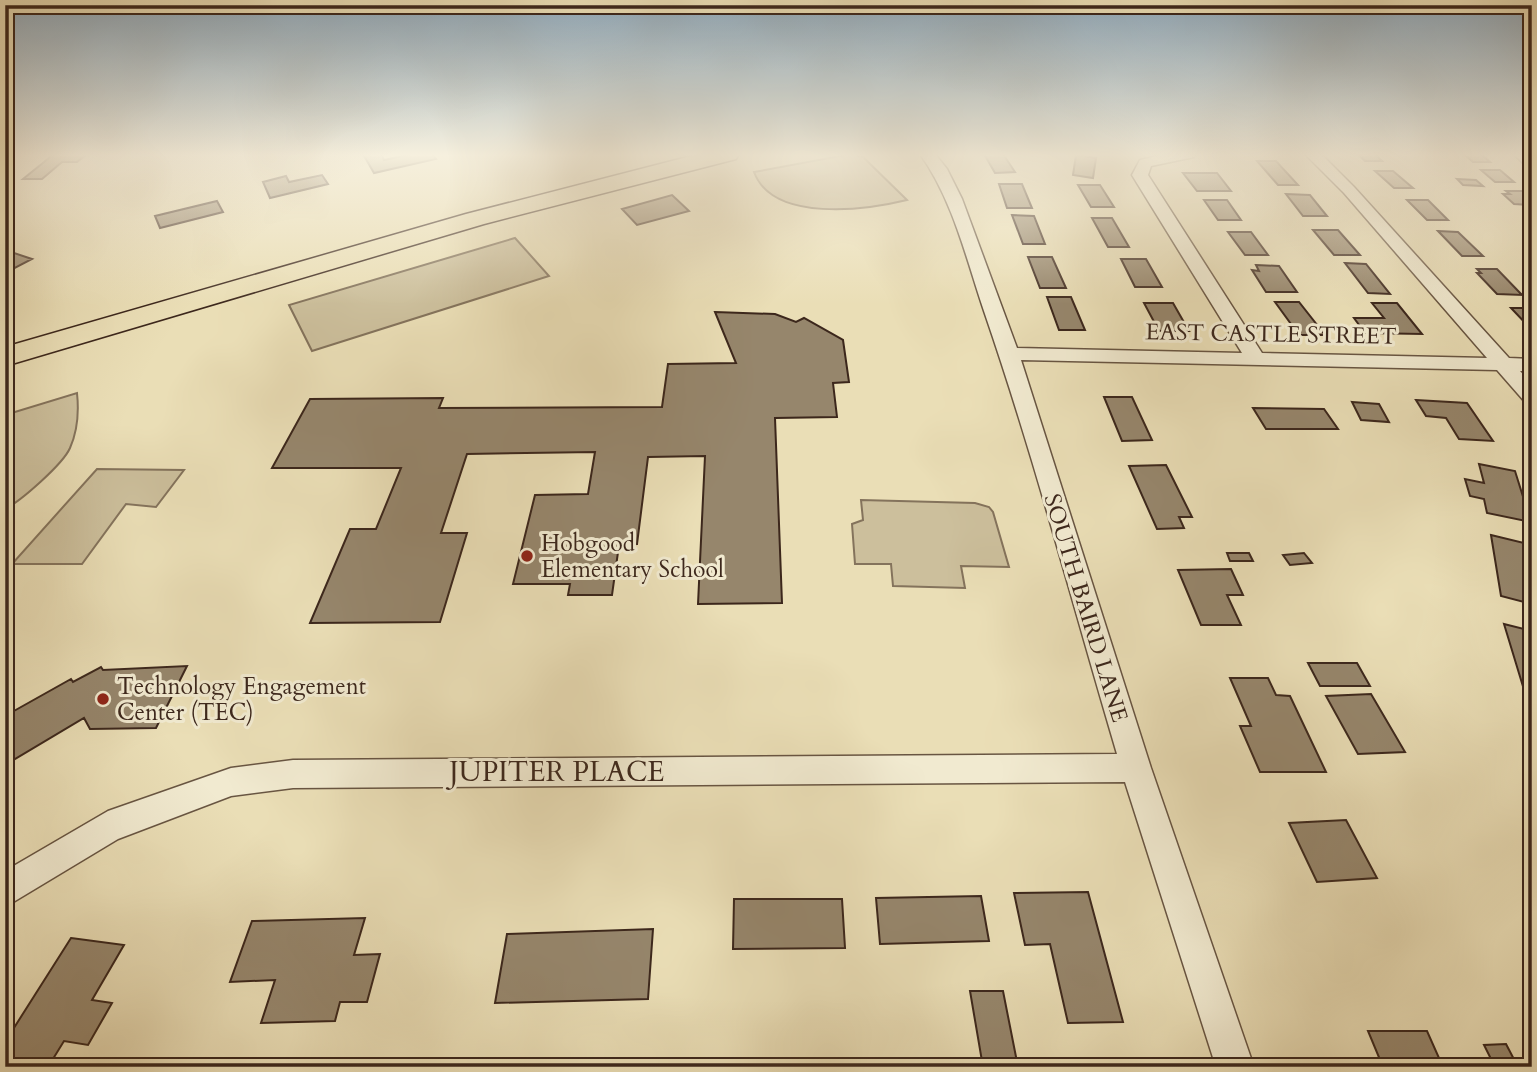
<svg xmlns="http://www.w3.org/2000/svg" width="1537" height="1072" font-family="Cardo,serif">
  <rect width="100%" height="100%" fill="#eadeb6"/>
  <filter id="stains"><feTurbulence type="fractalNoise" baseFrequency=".00286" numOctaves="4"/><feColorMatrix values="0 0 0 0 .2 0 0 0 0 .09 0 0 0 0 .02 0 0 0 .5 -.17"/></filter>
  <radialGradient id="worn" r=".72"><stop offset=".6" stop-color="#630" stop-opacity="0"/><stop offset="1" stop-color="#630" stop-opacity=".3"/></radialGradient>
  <path fill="#ccbf9c" stroke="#84735c" stroke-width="2" d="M851,154L863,157L907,200C866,210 773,223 754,172Z
    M515,238L549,276L312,351L289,305Z
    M77,393C79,412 78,430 70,448C63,464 21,501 5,509V415Z
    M97,469L184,470L156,507L126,504L82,564H12Z
    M861,500L975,503L989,507L993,512L1009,567L961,566L965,588L893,586L891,564H855L852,524L863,520Z"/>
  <path fill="#96866c" stroke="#3c271c" stroke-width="2" d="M54,154H87L77,162H62L42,179H23Z
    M363,154H381L384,160L411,154H432L436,159L374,173Z
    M984,154H1003L1015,172L995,173Z
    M1358,154H1375L1382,161H1365Z
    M1464,154H1481L1490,162H1473Z
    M1076,155L1096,158L1093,178L1073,175Z
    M1257,161H1276L1298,185H1278Z
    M1481,170H1500L1514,182H1495Z
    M1375,171H1393L1413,188H1394Z
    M1183,173H1217L1231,191H1197Z
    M322,175L328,184L270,198L263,182L286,176L289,182Z
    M1457,179L1476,180L1483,186L1463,185Z
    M999,184H1022L1032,208H1007Z
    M1078,185H1100L1114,207H1091Z
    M1506,191H1523L1532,198V205L1514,204L1503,194H1510Z
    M1286,194L1310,195L1327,216H1303Z
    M672,195L689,211L637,225L622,209Z
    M1204,200H1227L1241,220H1218Z
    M1407,200H1428L1448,220H1427Z
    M217,201L223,212L160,228L155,216Z
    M1012,215L1034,216L1045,244H1023Z
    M1092,218H1112L1129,247H1108Z
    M1313,230H1338L1360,255H1334Z
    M1438,231L1458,232L1483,256H1462Z
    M1228,232H1251L1268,255H1245Z
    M5,250L32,259L9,271L5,270Z
    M1028,257H1052L1066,288H1040Z
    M1121,259H1146L1162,287H1135Z
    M1345,263L1366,264L1390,294L1368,293Z
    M1256,265L1279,266L1297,292H1266L1252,270L1259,271Z
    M1477,269H1497L1522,295L1497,294L1477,273H1481Z
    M1047,297H1071L1085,330H1059Z
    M1275,302H1299L1325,335H1299Z
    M1144,303H1173L1189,331H1159Z
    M1372,303H1397L1422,334L1365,333L1354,318H1384Z
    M1511,308H1532V330Z
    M715,312L775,314L796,322L804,318L843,340L849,382L833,383L837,417L775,418L782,603L698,604L705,456L648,457L637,544L619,545L612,595H568L570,584H513L535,495L588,494L595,452L467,454L441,533H467L440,622L310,623L350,529H376L401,468H272L310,399L443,398L439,408L662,407L668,364L736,363Z
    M1104,397H1132L1152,440L1122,441Z
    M1416,400L1467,403L1493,441L1459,439L1446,418L1426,416Z
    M1352,402L1379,404L1389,422L1361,420Z
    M1253,408L1324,409L1338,429H1266Z
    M1479,464L1515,471L1531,522L1487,513L1484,499L1470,496L1465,479L1484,483Z
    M1166,465L1192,517H1179L1184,528L1157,529L1129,466Z
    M1491,535L1532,545V604L1501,596Z
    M1227,553H1249L1253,561H1230Z
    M1304,553L1312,563L1290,565L1283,555Z
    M1231,569L1243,595H1227L1241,625H1201L1178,570Z
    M1504,624L1532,631V704L1528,703Z
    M1308,663H1357L1370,686H1320Z
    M187,666L156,728L90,729L84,718L5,765V716L71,679L73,682L101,667L103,670Z
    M1230,678H1268L1276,695L1290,696L1326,772H1260L1240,726H1251Z
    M1371,694L1405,752L1358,754L1326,696Z
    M1346,820L1377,878L1317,882L1289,823Z
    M1088,892L1123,1022L1068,1023L1050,944L1025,945L1014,893Z
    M981,896L989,941L880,944L876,898Z
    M734,899H842L845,948L733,949Z
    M365,918L354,955L380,954L367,1002H340L335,1021L261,1023L275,980L230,982L252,921Z
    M653,929L648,999L495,1003L507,934Z
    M71,938L124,945L92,1000L112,1003L88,1045L64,1041L48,1067H5V1042Z
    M970,991H1003L1018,1067H983Z
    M1368,1031H1427L1443,1067H1383Z
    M1506,1044L1518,1067H1495L1484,1045Z"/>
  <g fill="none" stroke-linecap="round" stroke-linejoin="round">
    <defs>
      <path id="minor" d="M920,154H935L947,169L962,199L1017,348L1242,353L1132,175L1140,160L1166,154H1196L1194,157L1151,166L1148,175L1262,353L1487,358L1344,193L1305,154H1321L1354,187L1509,358L1532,359V371H1520L1532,384V404L1525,402L1497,370L1021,360L1151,768L1254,1067H1216L1125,782L293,788L231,796L118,839L5,907V871L108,811L231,768L293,760L1117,754C1073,606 1034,456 984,311C966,258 953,200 920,154Z
        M1514,154H1530L1532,168L1527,167Z"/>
      <path id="primary" d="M699,154H739L736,159L484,224L5,366V347L466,214Z"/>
    </defs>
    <use href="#minor" stroke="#685542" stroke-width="3"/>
    <use href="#primary" stroke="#3c271c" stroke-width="3"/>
    <use href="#minor" fill="#f1ead0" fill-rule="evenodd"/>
    <use href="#primary" fill="#eadeb6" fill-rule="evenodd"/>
  </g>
  <linearGradient id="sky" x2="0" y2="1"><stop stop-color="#91acbf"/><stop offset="0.51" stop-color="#f6f0de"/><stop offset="1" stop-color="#f6f0de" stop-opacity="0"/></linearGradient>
  <rect width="1537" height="304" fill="url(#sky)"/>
  <g fill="#8f2418" stroke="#f1ead0" stroke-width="2.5">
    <circle cx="527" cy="556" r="7"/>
    <circle cx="103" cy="699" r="7"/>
  </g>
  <g text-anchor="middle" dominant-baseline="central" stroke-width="6" stroke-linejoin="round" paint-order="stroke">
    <g font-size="23" fill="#3c271c" stroke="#f1ead0">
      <text transform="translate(1271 334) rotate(1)">EAST CASTLE STREET</text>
      <text transform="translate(1086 608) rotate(73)">SOUTH BAIRD LANE</text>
    </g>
    <g font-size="23" fill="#3c271c" stroke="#f1ead0" text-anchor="start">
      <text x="541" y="543">Hobgood<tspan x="541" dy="26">Elementary School</tspan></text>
      <text x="117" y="686">Technology Engagement<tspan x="117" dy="26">Center (TEC)</tspan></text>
    </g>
    <g font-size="28" fill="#3c271c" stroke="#f1ead0">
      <text x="557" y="772">JUPITER PLACE</text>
    </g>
  </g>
  <rect width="1537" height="1072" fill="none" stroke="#eadeb6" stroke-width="28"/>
  <rect x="7" y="7" width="1523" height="1058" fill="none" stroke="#3c271c" stroke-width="3.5"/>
  <rect x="14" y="14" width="1509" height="1044" fill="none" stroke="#3c271c" stroke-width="2"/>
  <rect width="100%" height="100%" filter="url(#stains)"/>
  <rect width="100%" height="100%" fill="url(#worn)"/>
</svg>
